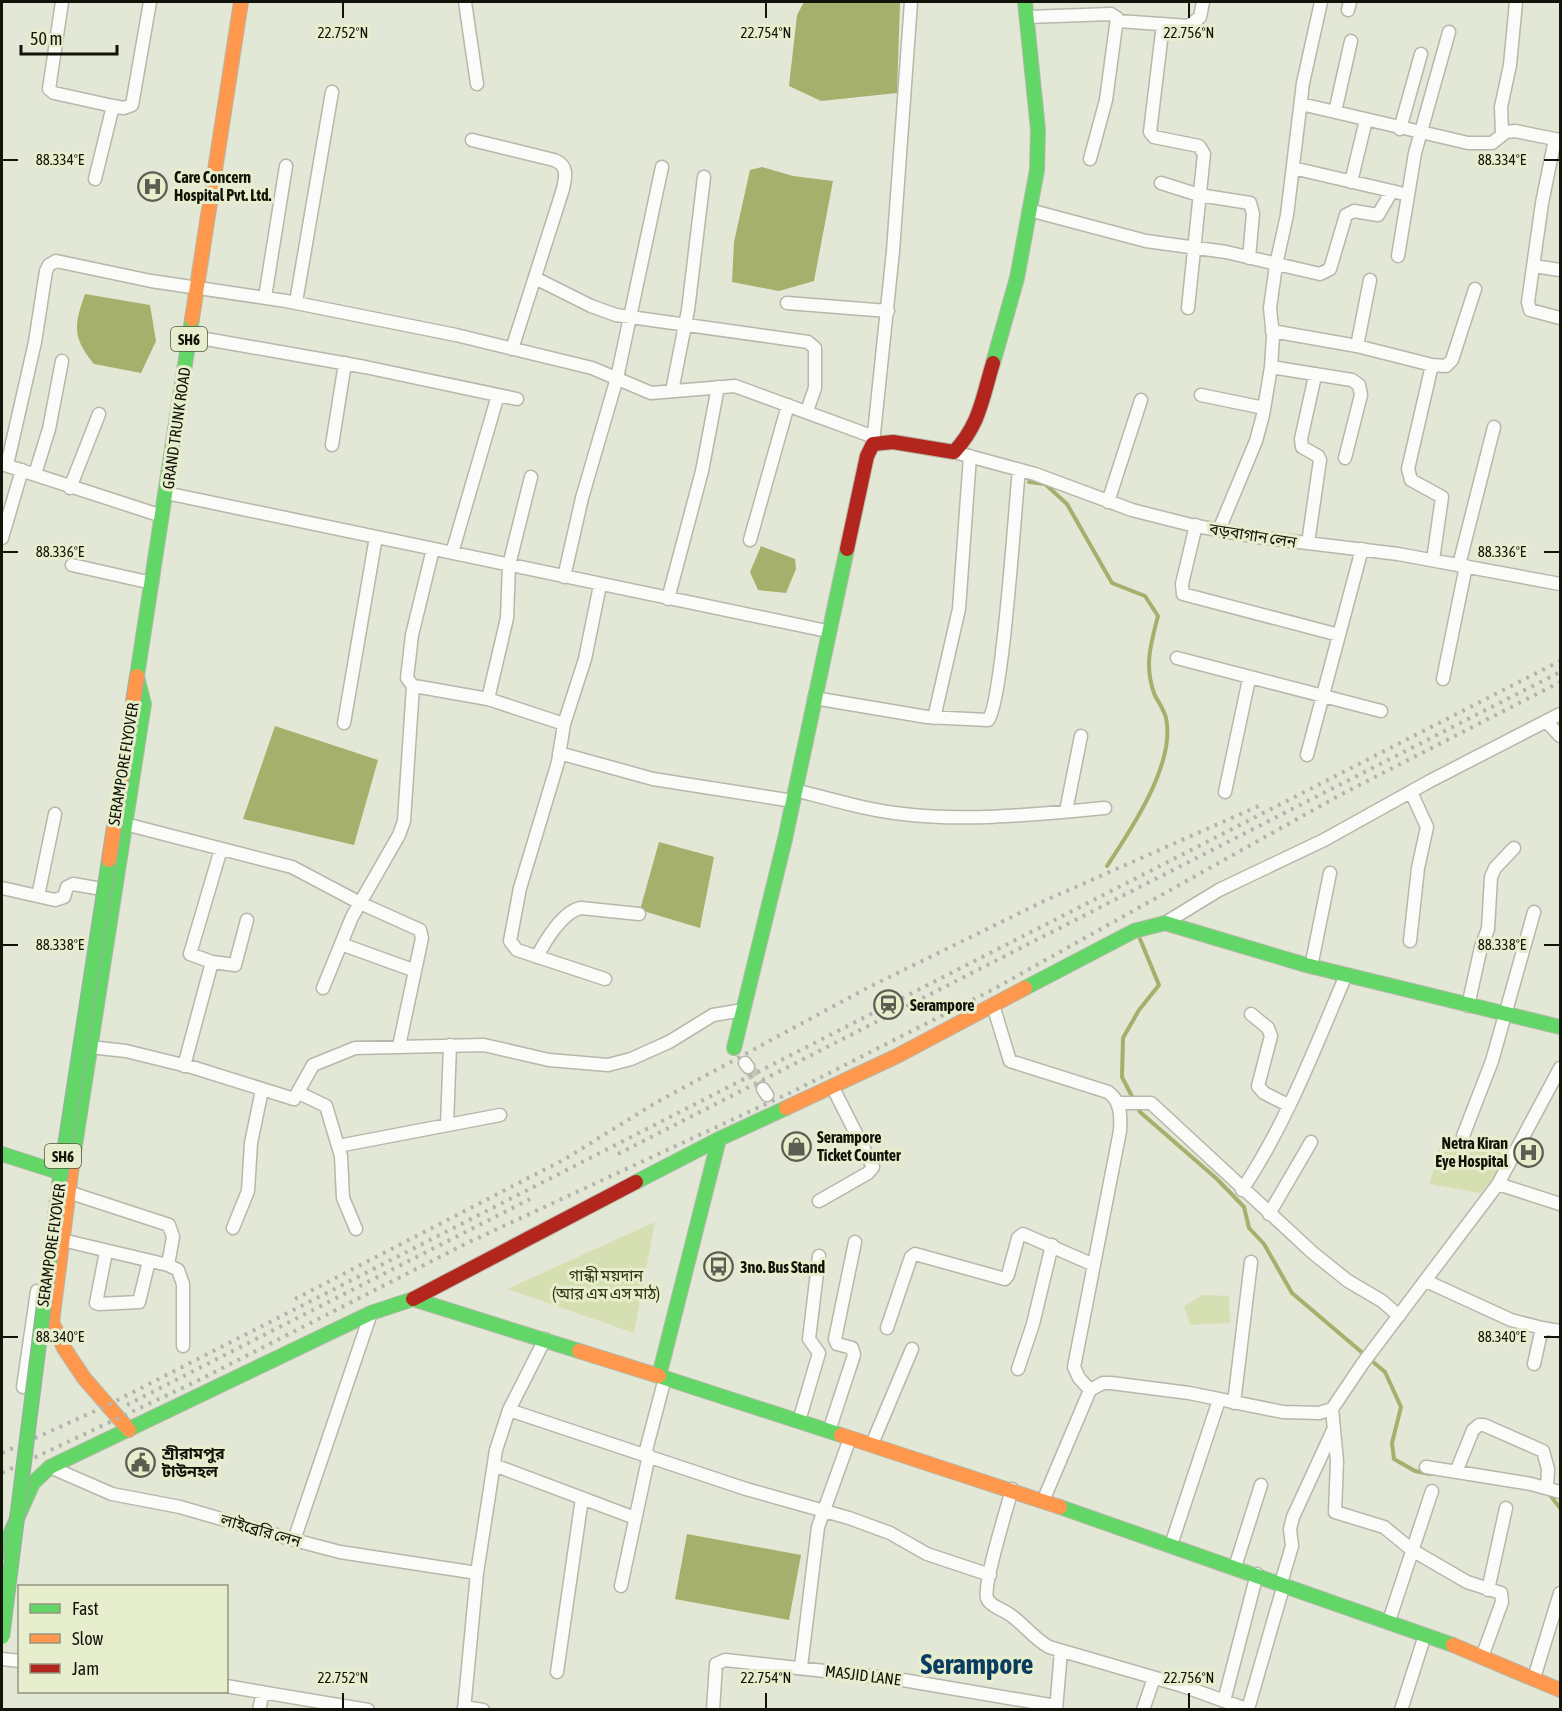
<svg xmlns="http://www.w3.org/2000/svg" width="1562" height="1711" font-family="'Asap Condensed','Noto Sans Bengali',sans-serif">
  <rect width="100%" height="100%" fill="#e3e7d5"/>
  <path fill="#d6dfb2" d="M1441,1138L1467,1139L1513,1157L1480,1193L1430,1184Z
    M655,1222L634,1333L507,1289Z
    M1203,1295L1229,1296L1230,1323L1190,1325L1184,1306Z"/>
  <path fill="#a4b06c" d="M804,2L900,3L897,93L821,101L789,86L797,15Z
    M762,167L793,176L833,181L814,281L779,291L732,282L734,242L750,170Z
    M85,294L150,305L156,341L141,373L94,364C72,337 74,325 85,294Z
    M761,546L795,559L796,569L786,593L758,590L750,572Z
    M275,726L378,760L354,845L243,819Z
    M659,842L714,857L700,928L640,910Z
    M687,1534L801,1555L789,1620L675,1599Z"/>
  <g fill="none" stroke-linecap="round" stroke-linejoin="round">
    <path stroke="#a4b06c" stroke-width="4" d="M1029,482L1045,484L1067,504L1112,583L1145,596L1158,616C1151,643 1144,665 1154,693C1157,701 1164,709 1166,718C1176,763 1131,830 1107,866
      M1140,939L1159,985L1139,1010L1123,1038L1122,1077L1140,1112L1217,1179L1244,1207L1249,1228L1264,1244L1292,1293L1385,1372L1401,1407L1392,1443L1394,1459L1415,1471L1430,1474
      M1550,1495L1560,1508"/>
    <path stroke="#c4c7b6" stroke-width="12" stroke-dasharray="12 6" stroke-linecap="butt" d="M748,1067L763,1089"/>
    <defs>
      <path id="street" d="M62,2L49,89L54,93L113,106L95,179
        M465,2L477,84
        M1348,10L1350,2
        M1027,17L1111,14L1117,18L1106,100L1090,159
        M1118,21L1189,26L1200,17L1203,2
        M1163,24L1150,132L1154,137L1199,146L1204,154L1188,308
        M1301,104L1468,143H1492L1506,132L1515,131L1560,140
        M113,106L124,108L132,105L150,2
        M1335,112L1351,41
        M1400,129L1421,54
        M1502,134L1501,107L1510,65L1516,2
        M1555,139L1542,203L1528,302L1530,310L1560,318
        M472,140L554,160C568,165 566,176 563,189L512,349
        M1293,168L1400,193
        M1351,182L1366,120
        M1161,183L1199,195L1250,203L1253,214L1249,258
        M1029,210L1146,241L1226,252L1320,274L1330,269L1346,215L1354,211L1378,215L1392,191
        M1398,256L1415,153L1449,32
        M1534,266L1560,270
        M535,278L591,306L616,315L808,342L815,348V388L807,411
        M265,297L286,166
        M296,302L332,92
        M787,303L888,311
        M1272,331L1357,346L1432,365
        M189,336L365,367L517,399
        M1357,346L1370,280
        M1271,367L1352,380L1359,385L1361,395L1345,458
        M672,391L688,310L704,177
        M1201,395L1264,408
        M873,443L893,251L911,2
        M332,445L345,363
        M954,452L1035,474L1132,510L1191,525L1257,537L1398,554L1560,584
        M2,464L162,516
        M7,465L35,342L46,271L49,265L56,261L151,281L286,301L456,335L592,368L651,393L735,386L874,437
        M35,474L49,429L62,361
        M531,477L509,565L507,618L488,699L564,724L558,762L520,888L510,941L517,950L605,979
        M70,488L99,414
        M166,493L827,631
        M1108,502L1141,400
        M1196,525L1182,584L1183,594L1339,635
        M1219,530L1256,441L1263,415L1271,367L1273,336L1270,308L1276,265L1287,215L1303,83L1321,2
        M2,538L22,470
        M750,540L788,405
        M1308,543L1320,460L1318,456L1302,447L1301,439L1315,376
        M433,549L412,635L407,678L413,686L420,687L488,699
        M452,553L498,395
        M1433,560L1442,497L1411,480L1408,469L1432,365L1446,366L1452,360L1475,289
        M72,565L152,583
        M1459,565L1494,427
        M564,577L582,498L617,378L662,167
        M668,599L702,471L718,387
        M1177,658L1381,711
        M1443,679L1466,566
        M814,698L927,717L988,720C1003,703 1015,505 1019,470
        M934,718L959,609L970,456
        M1546,721L1560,736
        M344,723L376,537
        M564,724L585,659L600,585
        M559,753L653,779L793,801
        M1307,755L1362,549
        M795,790C830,799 866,810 903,814C969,822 1038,814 1105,808
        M1225,792L1249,679
        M1066,811L1081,736
        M125,824L292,867L360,903L420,930L422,938L399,1046
        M221,849L190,954L212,962L235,965L247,920
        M2,888L55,900L64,897L67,887L73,884L96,888
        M38,896L55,814
        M1165,923L1219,890L1324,840L1430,781L1560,714
        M1410,941L1418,868L1427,827L1411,792
        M341,944L413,970
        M537,957C545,941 563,911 581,908L639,914
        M1311,967L1330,873
        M323,988L352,917L399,835L404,821L413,686
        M993,1005L1010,1061L1108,1092C1121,1101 1121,1116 1120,1131L1074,1367L1079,1378L1090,1390
        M1468,1006L1481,947L1488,929L1491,877L1495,868L1514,848
        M1251,1014L1268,1028L1271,1036L1258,1086L1264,1093L1288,1105
        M90,1047L126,1051L195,1068L294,1099L313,1065L355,1048L484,1045L549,1060L608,1065L631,1059L669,1042L713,1015L743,1010
        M745,1063L748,1067
        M184,1066L212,962
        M1560,1068L1498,1184L1560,1204
        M763,1089L767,1095
        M299,1093L326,1106L341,1156L343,1198L356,1229
        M1118,1103H1151L1313,1253L1348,1281L1382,1301L1399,1316
        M447,1125L450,1045
        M1463,1136L1492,1061L1534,912
        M338,1146L500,1115
        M1242,1190C1286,1124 1315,1048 1346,975
        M68,1192L169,1225L173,1237L168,1265
        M819,1201L868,1173L873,1167L832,1086
        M1269,1214L1311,1142
        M233,1228L248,1191L251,1143L262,1090
        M62,1240L168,1265L178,1270L183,1284V1346
        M106,1252L96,1303L99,1304L139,1302L149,1261
        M1426,1281L1511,1320L1542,1328
        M887,1328L911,1257L915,1254L1005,1279L1008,1275L1018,1238L1023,1234L1094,1265
        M1534,1364L1542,1328L1560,1331
        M1018,1369L1033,1324L1052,1245
        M23,1387L37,1291
        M1234,1403L1251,1262
        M1332,1409L1337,1461L1335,1512L1384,1527L1412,1550L1467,1582L1501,1593L1502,1602L1482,1657
        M509,1410L746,1489L849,1518L890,1533L927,1554L990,1575
        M799,1421L819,1353L809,1339L819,1256
        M829,1431L854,1355L852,1348L837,1344L835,1339L855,1242
        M872,1444L912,1349
        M645,1454L665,1378
        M494,1465L635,1518
        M50,1467L112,1494L180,1507L294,1540L340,1552L477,1573
        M1426,1467L1531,1484L1560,1492
        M1456,1472L1473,1430L1479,1425H1484L1543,1451L1548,1469L1547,1488
        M1012,1489C1007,1509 983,1583 987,1598C989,1605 1003,1610 1009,1614C1024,1624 1033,1638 1049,1647L1183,1686L1249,1710
        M1043,1501L1090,1390L1103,1383H1111L1189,1393L1283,1412L1319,1413L1332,1409L1363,1363L1498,1184
        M294,1540L371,1313
        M1171,1545L1219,1400
        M1235,1567L1261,1485
        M1281,1583L1292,1546L1290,1529L1293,1517L1334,1428
        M621,1586L649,1455
        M1488,1590L1506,1508
        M1389,1621L1432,1491
        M2,1659L20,1661
        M801,1667L818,1527L850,1438
        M557,1672L582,1498
        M1534,1678L1560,1593
        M226,1686L368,1710
        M1224,1701L1257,1574
        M464,1707L483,1710
        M1248,1709L1284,1584
        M259,1710L263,1692
        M464,1710L477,1573L496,1450L509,1410L545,1339
        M713,1710L716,1664L725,1660L897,1679L1056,1706
        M1056,1710L1061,1651
        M1143,1710L1154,1678
        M1401,1710L1425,1635"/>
      <path id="fast" d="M993,363L1017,278L1037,170L1038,130L1025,2
        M137,676L192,319
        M1025,988L1134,931L1165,923L1306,965L1560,1027
        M734,1048L785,839L847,549
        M786,1108L719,1139L659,1376L841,1435
        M2,1154L55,1171
        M73,1158L144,704L137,677
        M636,1182L719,1139
        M1060,1507L1453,1645
        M2,1552L33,1483L50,1467L371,1313L413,1299L579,1351"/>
      <path id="slow" d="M192,319L241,2
        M786,1108L897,1056L1025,988
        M73,1158L52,1322L64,1348L84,1378L129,1430
        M579,1351L659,1376
        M841,1435L1060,1507
        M1453,1645L1560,1690"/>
      <path id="jam" d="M847,549L867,456L873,444L893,442L954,452C980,424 982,399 993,363
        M413,1299L636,1182"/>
    </defs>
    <use href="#street" stroke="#b5b8aa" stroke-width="15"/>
    <use href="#fast" stroke="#b5b8aa" stroke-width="16"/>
    <use href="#slow" stroke="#b5b8aa" stroke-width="16"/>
    <use href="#jam" stroke="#b5b8aa" stroke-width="16"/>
    <use href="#street" stroke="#fbfbf9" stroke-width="12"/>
    <use href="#fast" stroke="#63d668" stroke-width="14"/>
    <use href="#slow" stroke="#ff974d" stroke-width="14"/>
    <use href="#jam" stroke="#b3261e" stroke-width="14"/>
    <path stroke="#b3b4b0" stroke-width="4" stroke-dasharray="3 6" stroke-linecap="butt" d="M618,1154L1560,672
      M295,1299L565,1159L657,1102L867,988L1044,901L1261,805
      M127,1405L530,1199
      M2,1453L106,1406L1560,661
      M2,1473L197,1381L467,1243L794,1091L992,990L1340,795L1560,682"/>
    <defs>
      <path id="fast-bridge" d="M2,1637L59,1185L109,860"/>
      <path id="slow-bridge" d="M109,860L137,676"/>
    </defs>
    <use href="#fast-bridge" stroke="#a1aaa7" stroke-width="16" stroke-linecap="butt"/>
    <use href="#slow-bridge" stroke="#a1aaa7" stroke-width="16" stroke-linecap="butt"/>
    <use href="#fast-bridge" stroke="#63d668" stroke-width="14"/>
    <use href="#slow-bridge" stroke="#ff974d" stroke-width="14"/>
  </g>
  <path fill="none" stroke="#121409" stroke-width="2" d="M343,3V18M766,3V18M1189,3V18M3,160H18M1544,160H1559M3,552H18M1544,552H1559M3,945H18M1544,945H1559M3,1337H18M1544,1337H1559M343,1693V1708M766,1693V1708M1189,1693V1708"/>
  <defs>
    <symbol id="hospital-ring" viewBox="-11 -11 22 22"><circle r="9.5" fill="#e7eece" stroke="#5b5e50" stroke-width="1.5"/><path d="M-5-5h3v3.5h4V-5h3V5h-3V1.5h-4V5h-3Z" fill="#5b5e50"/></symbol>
    <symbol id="station-ring" viewBox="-11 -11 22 22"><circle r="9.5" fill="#e7eece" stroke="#5b5e50" stroke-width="1.5"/><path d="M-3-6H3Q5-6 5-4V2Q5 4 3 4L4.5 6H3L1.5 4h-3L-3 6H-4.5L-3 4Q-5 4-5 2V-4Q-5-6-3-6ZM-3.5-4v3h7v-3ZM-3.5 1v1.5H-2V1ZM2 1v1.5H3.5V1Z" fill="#5b5e50"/></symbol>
    <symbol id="shop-ring" viewBox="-11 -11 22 22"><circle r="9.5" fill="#e7eece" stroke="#5b5e50" stroke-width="1.5"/><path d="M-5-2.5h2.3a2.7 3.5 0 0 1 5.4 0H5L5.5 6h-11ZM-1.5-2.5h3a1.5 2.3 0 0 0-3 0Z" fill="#5b5e50"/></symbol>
    <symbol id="bus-ring" viewBox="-11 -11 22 22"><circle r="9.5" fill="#e7eece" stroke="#5b5e50" stroke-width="1.5"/><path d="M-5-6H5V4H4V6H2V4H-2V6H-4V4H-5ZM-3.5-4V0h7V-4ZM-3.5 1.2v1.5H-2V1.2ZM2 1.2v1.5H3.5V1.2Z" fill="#5b5e50"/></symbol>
    <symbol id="civic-ring" viewBox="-11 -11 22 22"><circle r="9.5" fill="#e7eece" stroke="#5b5e50" stroke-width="1.5"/><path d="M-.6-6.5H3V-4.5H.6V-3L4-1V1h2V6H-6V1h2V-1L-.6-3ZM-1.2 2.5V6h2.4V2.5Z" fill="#5b5e50"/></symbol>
  </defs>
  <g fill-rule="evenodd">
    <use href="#hospital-ring" x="136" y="170" width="33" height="33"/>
    <use href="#station-ring" x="872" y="988" width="33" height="33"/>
    <use href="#shop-ring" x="780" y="1130" width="33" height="33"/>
    <use href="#hospital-ring" x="1512" y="1136" width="33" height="33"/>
    <use href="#bus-ring" x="702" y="1250" width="33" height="33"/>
    <use href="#civic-ring" x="124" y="1446" width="33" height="33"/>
  </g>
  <g text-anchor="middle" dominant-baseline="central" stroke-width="6" stroke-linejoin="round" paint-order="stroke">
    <g fill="#e7eece" stroke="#525544" stroke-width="1.5">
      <rect x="171" y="327" width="36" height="24" rx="4.5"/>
      <rect x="45" y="1144" width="36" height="24" rx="4.5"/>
    </g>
    <g font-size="15" font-weight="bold" fill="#121409">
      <text x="189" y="339">SH6</text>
      <text x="63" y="1156">SH6</text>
    </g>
    <g font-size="16" font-weight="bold" fill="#121409" stroke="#e7eece" text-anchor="start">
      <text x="174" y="177">Care Concern<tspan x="174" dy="18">Hospital Pvt. Ltd.</tspan></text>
      <text x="910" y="1005">Serampore</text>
      <text x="817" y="1137">Serampore<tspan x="817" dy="18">Ticket Counter</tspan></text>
      <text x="1508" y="1143" text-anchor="end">Netra Kiran<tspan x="1508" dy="18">Eye Hospital</tspan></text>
      <text x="740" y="1267">3no. Bus Stand</text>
      <text x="162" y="1453">শ্রীরামপুর<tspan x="162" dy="18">টাউনহল</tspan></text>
    </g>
    <g font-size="16" fill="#121409" stroke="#e7eece">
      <text transform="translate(176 428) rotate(-82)">GRAND TRUNK ROAD</text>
      <text transform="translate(1253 535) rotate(9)">বড়বাগান লেন</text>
      <text transform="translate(123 764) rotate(-81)">SERAMPORE FLYOVER</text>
      <text transform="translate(51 1245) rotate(-82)">SERAMPORE FLYOVER</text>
      <text transform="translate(261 1530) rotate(16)">লাইব্রেরি লেন</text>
      <text transform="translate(863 1675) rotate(7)">MASJID LANE</text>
    </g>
    <g font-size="16" fill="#2f3610" stroke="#e7eece">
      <text x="606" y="1275">গান্ধী ময়দান<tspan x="606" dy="18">(আর এম এস মাঠ)</tspan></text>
    </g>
    <g font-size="28" font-weight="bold" fill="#093c5f" stroke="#e7eece">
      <text x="977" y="1664">Serampore</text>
    </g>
  </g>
  <g font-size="15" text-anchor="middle" fill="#121409" stroke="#e7eece" stroke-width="6" stroke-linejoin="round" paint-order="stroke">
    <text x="343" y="38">22.752°N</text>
    <text x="766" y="38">22.754°N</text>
    <text x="1189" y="38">22.756°N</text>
    <text x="1502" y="165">88.334°E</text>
    <text x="60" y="165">88.334°E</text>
    <text x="1502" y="557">88.336°E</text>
    <text x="60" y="557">88.336°E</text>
    <text x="60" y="950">88.338°E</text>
    <text x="1502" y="950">88.338°E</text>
    <text x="60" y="1342">88.340°E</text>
    <text x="1502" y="1342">88.340°E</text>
    <text x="343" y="1683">22.752°N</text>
    <text x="766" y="1683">22.754°N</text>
    <text x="1189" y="1683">22.756°N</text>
  </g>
  <rect width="1562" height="1711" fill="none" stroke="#121409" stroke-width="6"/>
  <rect x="18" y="1585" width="210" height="108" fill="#e7eece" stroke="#92977f" stroke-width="1.5"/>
  <rect x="30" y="1604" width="30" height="9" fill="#63d668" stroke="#92977f" stroke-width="1.5"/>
  <text x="72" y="1615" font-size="18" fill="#121409">Fast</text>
  <rect x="30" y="1634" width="30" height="9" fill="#ff974d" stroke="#92977f" stroke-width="1.5"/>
  <text x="72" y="1645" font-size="18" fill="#121409">Slow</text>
  <rect x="30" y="1664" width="30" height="9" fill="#b3261e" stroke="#92977f" stroke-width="1.5"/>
  <text x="72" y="1675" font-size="18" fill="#121409">Jam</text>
  <path d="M21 45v9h96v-9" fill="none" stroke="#121409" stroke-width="3"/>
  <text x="30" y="45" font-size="18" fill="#121409" stroke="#e7eece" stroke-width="4.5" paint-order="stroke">50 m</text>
</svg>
